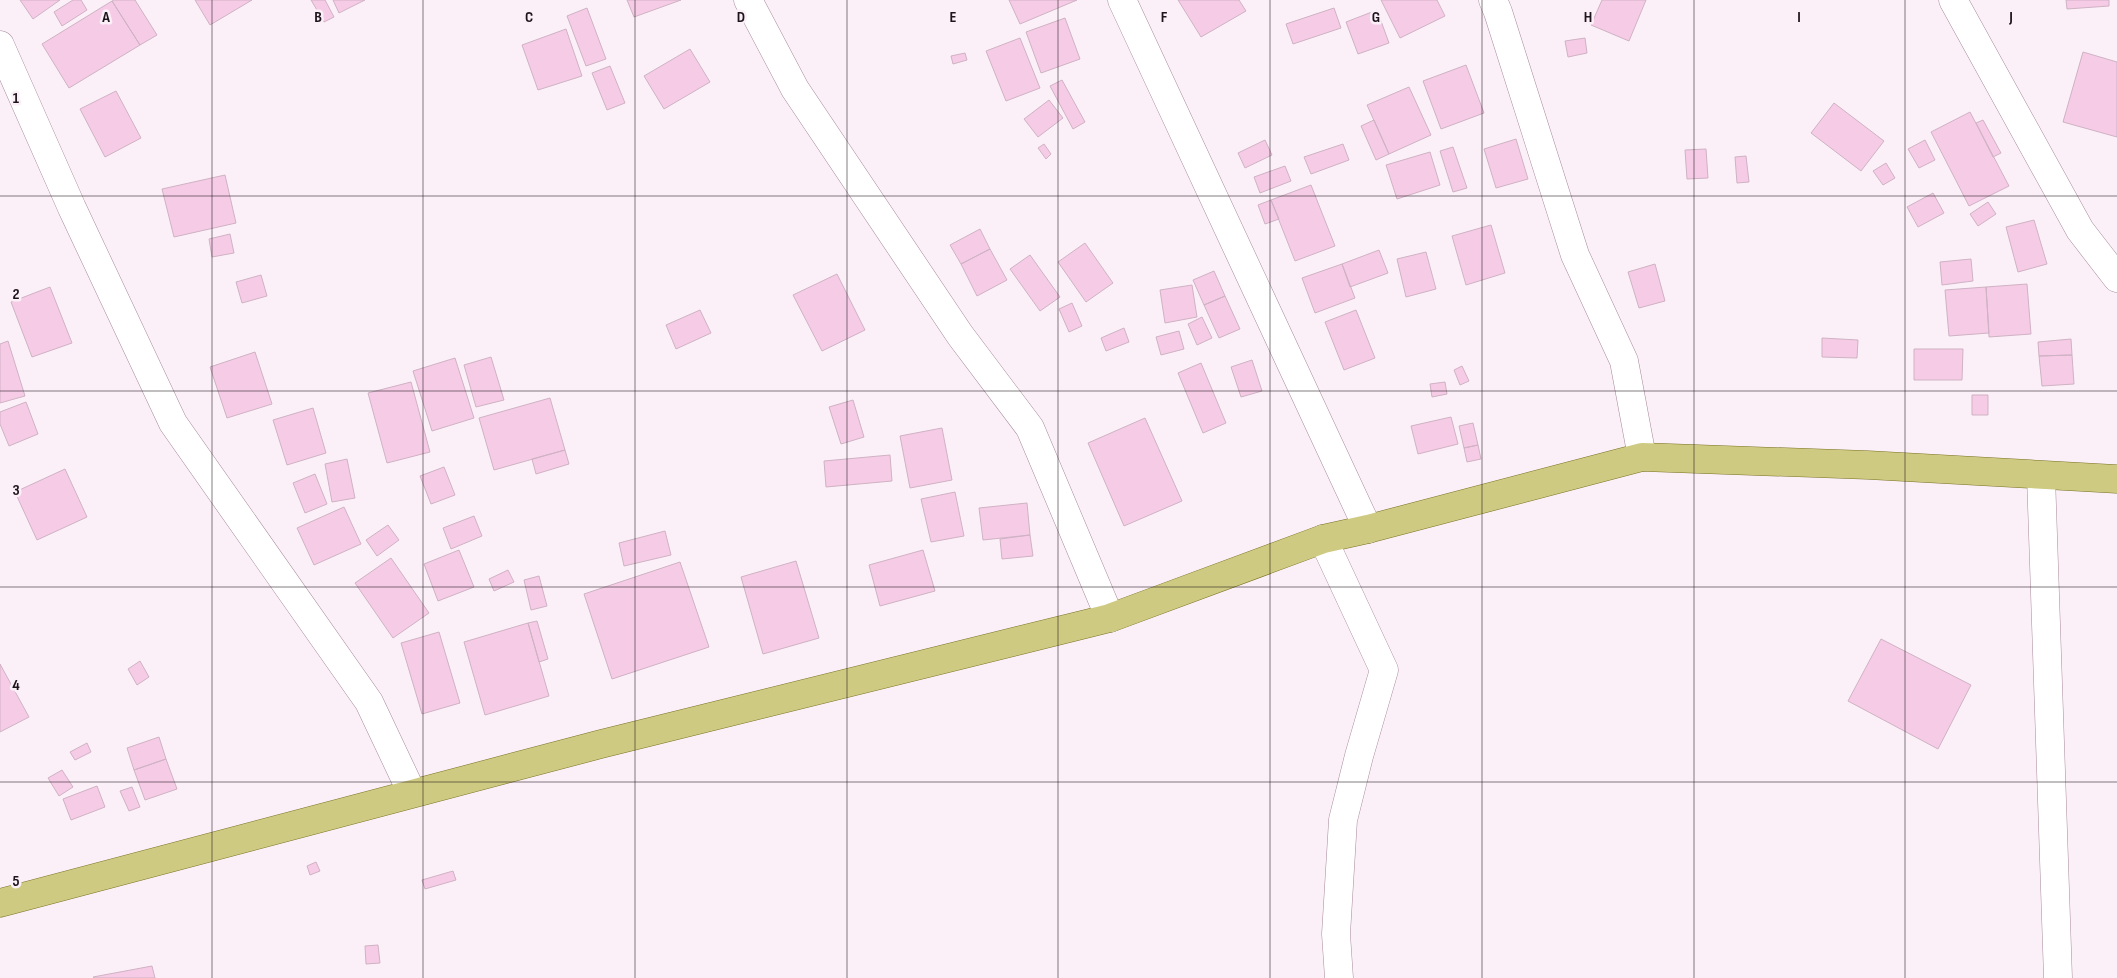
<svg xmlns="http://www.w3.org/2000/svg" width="2117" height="978" font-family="'Sofia Sans Condensed',sans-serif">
  <rect width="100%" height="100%" fill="#fcf0f8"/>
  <path fill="#f6cbe6" stroke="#cfb2c4" d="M20,0H60L33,19Z
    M73,0H81L87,10L62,26L54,12Z
    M114,0H135L157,35L140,45L112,1Z
    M195,0H252L210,25Z
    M311,0H325L334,17L324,22Z
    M333,0H365L339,13Z
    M627,0H681L634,17Z
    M1009,0H1077L1020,24Z
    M1178,0H1239L1246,11L1201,37Z
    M1381,0H1437L1445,16L1400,38Z
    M1602,0H1646L1629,41L1591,25Z
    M2066,0H2109V6L2067,9Z
    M112,1L140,45L69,88L42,44Z
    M587,8L606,59L586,66L567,16Z
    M1334,8L1341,28L1293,44L1286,24Z
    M1377,10L1389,43L1358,54L1346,22Z
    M1065,18L1080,59L1041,73L1026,32Z
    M566,29L582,76L538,90L522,45Z
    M1020,38L1040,88L1006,101L986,51Z
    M1585,38L1587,53L1568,57L1565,41Z
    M690,49L710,82L664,109L644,76Z
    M2083,52L2117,62V137L2063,122Z
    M965,53L967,60L953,64L951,56Z
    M1466,65L1484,113L1441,129L1423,81Z
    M610,66L625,103L607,110L592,73Z
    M1062,80L1085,122L1073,129L1050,86Z
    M1409,87L1431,135L1389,154L1367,105Z
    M116,91L141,138L105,157L80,109Z
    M1049,100L1063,118L1038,137L1024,119Z
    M1834,103L1884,141L1861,171L1811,133Z
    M1970,112L2009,186L1969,206L1931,132Z
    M1374,120L1389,154L1376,160L1361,126Z
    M1983,120L2001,153L1993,157L1976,123Z
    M1516,139L1528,179L1496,188L1484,149Z
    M1265,140L1272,155L1245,168L1238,153Z
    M1925,140L1935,160L1919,168L1908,149Z
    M1044,144L1051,154L1046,159L1038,148Z
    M1343,144L1349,160L1311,174L1304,157Z
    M1453,147L1467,188L1453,192L1440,151Z
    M1706,149L1708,178L1687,179L1685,150Z
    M1430,152L1440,185L1397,199L1386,165Z
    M1746,156L1749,182L1737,183L1735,157Z
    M1886,163L1895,178L1883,185L1873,171Z
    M1285,166L1291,181L1260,193L1254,177Z
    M225,175L236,223L174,237L162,189Z
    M1311,185L1335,246L1295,261L1271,200Z
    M1933,193L1944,213L1918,227L1907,207Z
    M1271,200L1279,219L1265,224L1258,205Z
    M1988,202L1996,214L1978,226L1970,214Z
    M2034,220L2047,264L2018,272L2006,227Z
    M1491,225L1505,273L1466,285L1452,236Z
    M980,229L990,249L961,264L950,245Z
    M230,234L234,253L212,257L209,239Z
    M1085,243L1113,283L1086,302L1058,262Z
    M990,249L1007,280L977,296L961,264Z
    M1379,250L1388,273L1350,287L1342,264Z
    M1426,252L1436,289L1406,297L1397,259Z
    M1030,255L1060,297L1040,311L1010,269Z
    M1971,259L1973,281L1942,285L1940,262Z
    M1342,264L1355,298L1315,313L1302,278Z
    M1655,264L1665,301L1639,308L1628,272Z
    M1214,271L1225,296L1204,305L1193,280Z
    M837,274L865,330L822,351L793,295Z
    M261,275L267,296L242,303L236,282Z
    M2027,284L2031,334L1989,337L1986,287Z
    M1192,285L1197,317L1165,323L1160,290Z
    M50,287L72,343L32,357L11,302Z
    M1986,287L1989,333L1949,336L1945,290Z
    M1225,296L1240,329L1219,338L1204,305Z
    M1072,303L1082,326L1069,332L1059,309Z
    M700,310L711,333L676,349L666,325Z
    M1356,310L1375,358L1344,370L1325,322Z
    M1202,317L1212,338L1197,345L1188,324Z
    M1124,328L1129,342L1106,351L1101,338Z
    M1179,331L1184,349L1161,355L1156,337Z
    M1822,338L1858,340L1857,358L1822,357Z
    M2071,339L2072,355L2039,356L2038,342Z
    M8,341L25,396L0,403V344Z
    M1914,349H1963L1962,380H1914Z
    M255,352L272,404L227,418L210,367Z
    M2072,355L2074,384L2042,386L2039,356Z
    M491,357L504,400L476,407L464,365Z
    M455,358L474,418L432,431L413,371Z
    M1252,360L1262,391L1241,397L1231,367Z
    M1201,363L1226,423L1203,433L1178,373Z
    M1462,366L1469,381L1460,385L1454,370Z
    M411,382L430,452L387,463L368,393Z
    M1445,382L1447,394L1432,397L1430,384Z
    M1972,395H1988V415H1972Z
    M550,398L565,450L494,470L479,418Z
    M853,400L864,437L841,444L829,407Z
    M26,402L38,434L9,446L0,424V412Z
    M313,408L326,453L287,465L273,420Z
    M1451,417L1458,444L1418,454L1411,426Z
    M1145,418L1182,501L1124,526L1088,443Z
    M1473,423L1478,445L1464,448L1459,426Z
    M942,428L952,480L910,488L900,436Z
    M1478,445L1481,459L1467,462L1464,448Z
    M565,450L569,464L536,474L532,459Z
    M890,455L892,481L826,487L824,461Z
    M347,459L355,498L332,502L325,464Z
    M444,467L455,495L431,504L420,476Z
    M65,469L87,517L37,540L15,492Z
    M315,474L327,504L305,513L293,483Z
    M955,492L964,536L931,542L921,499Z
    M1027,503L1030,535L983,540L979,508Z
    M344,507L361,544L314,565L297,528Z
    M474,516L482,536L451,549L443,528Z
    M388,525L399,540L377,556L366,540Z
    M665,531L671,555L624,566L619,543Z
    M1030,535L1033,556L1002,559L1000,539Z
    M459,550L474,587L438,601L424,564Z
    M923,550L935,591L880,606L869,565Z
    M391,558L429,613L393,638L355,583Z
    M796,561L819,638L763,654L741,577Z
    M680,562L709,647L612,679L584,594Z
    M508,570L514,582L494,591L489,579Z
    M539,576L547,606L531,610L524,580Z
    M537,621L548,659L539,662L528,623Z
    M528,623L549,696L485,715L464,642Z
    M439,632L460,703L422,714L401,643Z
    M1881,639L1971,685L1938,749L1848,701Z
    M140,661L149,677L137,685L128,669Z
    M0,664L29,717L0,732Z
    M159,737L166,759L134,770L127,748Z
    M87,743L91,752L75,760L70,752Z
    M166,759L177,789L145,800L134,770Z
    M62,770L73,787L59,796L48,778Z
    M97,786L105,807L71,820L63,799Z
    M132,787L140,807L129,811L120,791Z
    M316,862L320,871L310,875L307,866Z
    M453,871L456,880L425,889L422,880Z
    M378,945L380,963L366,964L365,946Z
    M152,966L155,978H94L93,977Z"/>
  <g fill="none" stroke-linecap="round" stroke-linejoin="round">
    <defs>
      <path id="street" d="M748,0L795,89L960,335L1030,428L1110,618
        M1122,0L1368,529
        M1493,0L1498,12L1575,255L1624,361L1642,457
        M1953,0L2080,230L2117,278
        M0,45L72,208L173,423L369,702L412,793
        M2041,476L2058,978
        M1323,539L1384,670L1359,756L1343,820L1336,934L1339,978"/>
      <path id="primary" d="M0,903L601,744L1110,618L1323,539L1368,529L1642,457L1868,465L2117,479"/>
    </defs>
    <use href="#street" stroke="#a78b9d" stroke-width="29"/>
    <use href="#primary" stroke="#7b7327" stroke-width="29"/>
    <use href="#street" stroke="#fff" stroke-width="28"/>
    <use href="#primary" stroke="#ceca81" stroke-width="28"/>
  </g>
  <path fill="none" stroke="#1e141b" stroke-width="1" stroke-opacity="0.55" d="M212,0V978M423,0V978M635,0V978M847,0V978M1058,0V978M1270,0V978M1482,0V978M1694,0V978M1905,0V978M0,196H2117M0,391H2117M0,587H2117M0,782H2117"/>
  <g font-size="16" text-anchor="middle" font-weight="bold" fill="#1e141b" stroke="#fcf0f8" stroke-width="5" stroke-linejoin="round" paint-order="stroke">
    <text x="106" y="22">A</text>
    <text x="318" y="22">B</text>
    <text x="529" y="22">C</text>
    <text x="741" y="22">D</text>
    <text x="953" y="22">E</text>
    <text x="1164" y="22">F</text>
    <text x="1376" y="22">G</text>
    <text x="1588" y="22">H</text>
    <text x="1799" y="22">I</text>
    <text x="2011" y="22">J</text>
    <text x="16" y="103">1</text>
    <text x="16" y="299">2</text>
    <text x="16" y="495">3</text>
    <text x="16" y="690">4</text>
    <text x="16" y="886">5</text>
  </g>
</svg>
